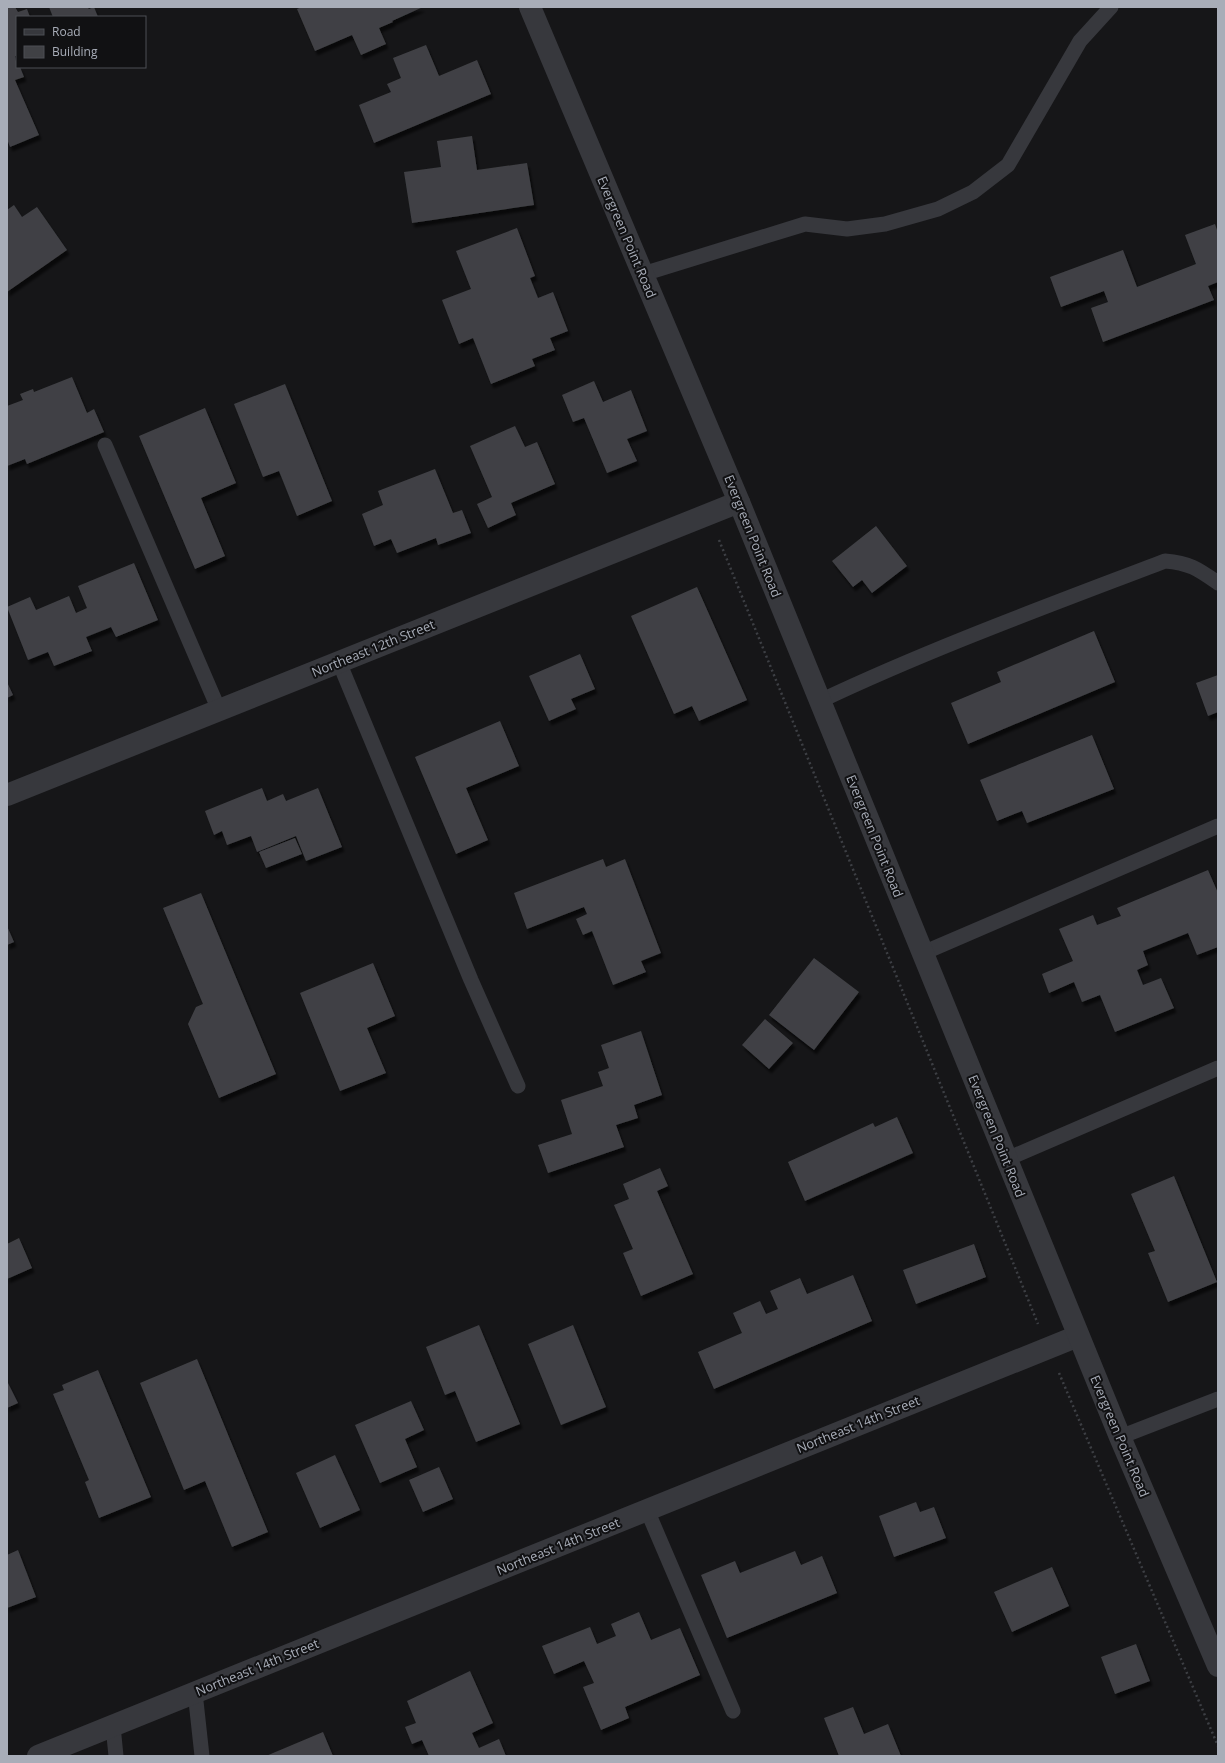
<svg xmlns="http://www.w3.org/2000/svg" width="1225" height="1763" font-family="'Open Sans',sans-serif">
  <defs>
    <filter id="shadow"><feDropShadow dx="2.5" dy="4.5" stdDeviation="1" flood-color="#0009"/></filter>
  </defs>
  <rect width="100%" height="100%" fill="#161618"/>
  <path fill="#404145" filter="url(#shadow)" d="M7,7H15L18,12L27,9L30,17H17V56H15L17,67H20L24,77L15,80L39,135L10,147L7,139Z
    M49,7H87L89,9L94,7L98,17H53Z
    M302,7H423L392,21L393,22L379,28L386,44L361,55L352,35L315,51L297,9Z
    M426,45L439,76L477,60L491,94L374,143L359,105L391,92L387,84L401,78L393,58Z
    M472,136L477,170L527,163L534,205L412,223L404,172L441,167L437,141Z
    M14,205L22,217L37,207L67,250L7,292V210Z
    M1215,224L1218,233V282L1208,286L1214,300L1103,342L1091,308L1108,302L1104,291L1061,307L1050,277L1123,250L1137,287L1196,264L1185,235Z
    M517,228L535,276L530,278L538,298L553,292L568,331L550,338L555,350L532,359L535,366L491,384L473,338L459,344L442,300L471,289L456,251Z
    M72,377L87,413L94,409L104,432L27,464L25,459L7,466V406L23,400L20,394L33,389L34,392Z
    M594,381L603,402L631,390L647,431L627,439L637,461L607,473L584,418L573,422L562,395Z
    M285,384L332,501L297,516L279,471L263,477L234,404Z
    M205,408L236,483L201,498L225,556L195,569L139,436Z
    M515,426L525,447L537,442L555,484L511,503L516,515L488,528L477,504L492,497L470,446Z
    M435,469L453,513L462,510L471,533L438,545L436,538L397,553L391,539L374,546L362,514L383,505L378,491Z
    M876,526L907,566L872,593L862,580L853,587L832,561Z
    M134,563L158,620L116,637L111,627L86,637L92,651L54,666L48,652L28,660L7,607L30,597L36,610L69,596L76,613L87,608L78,586Z
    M697,587L747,700L699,721L692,706L674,714L631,616Z
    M1094,631L1115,682L968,744L951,703L1001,682L997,672Z
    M580,654L595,689L571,699L576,709L549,721L529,676Z
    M1218,675V712L1208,716L1196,683Z
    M7,682L13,695L7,698Z
    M500,721L519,766L466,788L488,840L456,854L415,757Z
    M1092,735L1114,789L1027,823L1022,811L997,821L980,780Z
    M262,788L267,801L283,794L286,801L318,788L342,847L306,861L296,836L257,852L251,836L227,845L222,831L214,835L205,811Z
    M295,838L302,854L266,868L259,852Z
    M603,859L606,867L625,859L661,953L641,961L646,972L613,985L592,931L583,935L576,919L587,914L584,907L527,929L514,893Z
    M1208,870L1218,893V947L1197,955L1188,933L1143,951L1148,965L1137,970L1143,985L1161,978L1174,1008L1115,1032L1100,995L1082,1002L1074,982L1049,993L1042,974L1073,961L1059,929L1093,915L1097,925L1121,916L1117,908Z
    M201,893L276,1074L219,1098L188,1024L196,1007L203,1004L163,908Z
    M7,926L14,942L7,945Z
    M814,958L859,992L814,1050L769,1015Z
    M373,963L395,1016L367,1028L386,1073L340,1091L300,993Z
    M765,1019L793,1043L769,1069L742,1045Z
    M641,1031L662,1095L634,1105L638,1118L616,1125L624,1147L548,1173L538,1145L572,1134L561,1100L603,1086L598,1072L609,1068L601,1045Z
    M897,1117L913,1153L805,1201L788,1162L873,1123L875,1127Z
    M660,1168L668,1186L657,1191L693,1274L641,1296L623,1253L633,1249L614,1205L629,1199L623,1184Z
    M1174,1176L1217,1282L1168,1302L1148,1253L1155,1251L1131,1194Z
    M19,1238L32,1268L7,1279V1244Z
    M974,1244L986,1277L916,1304L903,1270Z
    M853,1275L872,1321L714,1389L698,1352L742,1333L733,1313L760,1301L766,1314L778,1309L770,1291L800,1278L807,1294Z
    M479,1325L520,1424L476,1442L455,1391L445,1395L426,1347Z
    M573,1325L606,1407L561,1425L528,1344Z
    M197,1359L268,1532L232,1547L205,1481L184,1490L140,1383Z
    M98,1370L151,1497L99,1518L85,1482L89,1480L53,1394L64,1390L62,1385Z
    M7,1381L18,1403L7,1408Z
    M411,1401L424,1430L405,1439L417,1467L380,1483L355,1425Z
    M335,1455L360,1510L320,1528L296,1473Z
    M439,1467L453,1499L423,1512L409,1480Z
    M916,1502L920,1512L934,1507L946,1538L894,1557L879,1516Z
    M18,1550L36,1597L7,1608V1555Z
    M795,1551L801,1565L822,1556L837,1593L727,1638L701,1575L735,1561L740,1573Z
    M1052,1567L1069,1606L1012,1632L994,1592Z
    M639,1612L651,1640L680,1628L700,1675L625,1707L629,1718L601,1730L583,1687L594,1683L584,1661L554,1674L542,1646L590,1627L597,1644L616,1636L611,1624Z
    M1136,1644L1150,1681L1115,1694L1101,1657Z
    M470,1671L493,1723L472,1733L479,1748L499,1739L506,1756H429L422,1740L412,1744L405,1727L416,1723L407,1701Z
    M853,1707L864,1734L888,1724L901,1756H839L824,1718Z
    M323,1732L333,1756H266Z"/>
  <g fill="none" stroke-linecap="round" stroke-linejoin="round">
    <path stroke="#3d3f44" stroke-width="2.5" stroke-dasharray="2 3" stroke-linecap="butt" d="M719,540L1038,1324
      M1059,1373L1218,1746"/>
    <path stroke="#37383d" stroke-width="15" d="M643,274L805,224L847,229L885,224L938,209L973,192L1008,165L1080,41L1111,7
      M105,445L219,710
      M339,662L471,980L518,1086
      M820,701C932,648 1050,605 1165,561C1190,563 1198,569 1218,583
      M923,953L1218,826
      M1007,1159L1218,1068
      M1120,1437L1218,1399
      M647,1510L733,1711
      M195,1692L202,1756
      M113,1726L116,1756"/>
    <path stroke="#37383d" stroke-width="22" d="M7,795L739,502
      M38,1756L1078,1336"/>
    <path stroke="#37383d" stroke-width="22" d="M530,7L739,502L1120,1437L1218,1666"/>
  </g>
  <g text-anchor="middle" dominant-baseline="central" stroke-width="4" stroke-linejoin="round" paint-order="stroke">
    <g font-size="13" fill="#a8adb8" stroke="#111113">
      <text transform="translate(627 237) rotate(67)">Evergreen Point Road</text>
      <text transform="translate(753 536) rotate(68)">Evergreen Point Road</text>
      <text transform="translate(373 648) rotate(-22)">Northeast 12th Street</text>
      <text transform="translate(875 836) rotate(68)">Evergreen Point Road</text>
      <text transform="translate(997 1136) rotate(68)">Evergreen Point Road</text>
      <text transform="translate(858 1424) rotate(-22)">Northeast 14th Street</text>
      <text transform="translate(1120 1436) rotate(67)">Evergreen Point Road</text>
      <text transform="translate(558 1546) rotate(-22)">Northeast 14th Street</text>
      <text transform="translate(257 1667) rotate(-22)">Northeast 14th Street</text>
    </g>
  </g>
  <rect width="1225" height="1763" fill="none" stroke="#a8adb8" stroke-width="16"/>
  <rect x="16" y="16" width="130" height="52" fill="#111113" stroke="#4d4f55"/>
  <rect x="24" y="29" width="20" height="6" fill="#37383d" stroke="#4d4f55"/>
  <text x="52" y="36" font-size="12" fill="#a8adb8">Road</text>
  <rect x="24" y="46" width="20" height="12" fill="#404145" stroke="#4d4f55"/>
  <text x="52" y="56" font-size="12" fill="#a8adb8">Building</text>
</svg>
